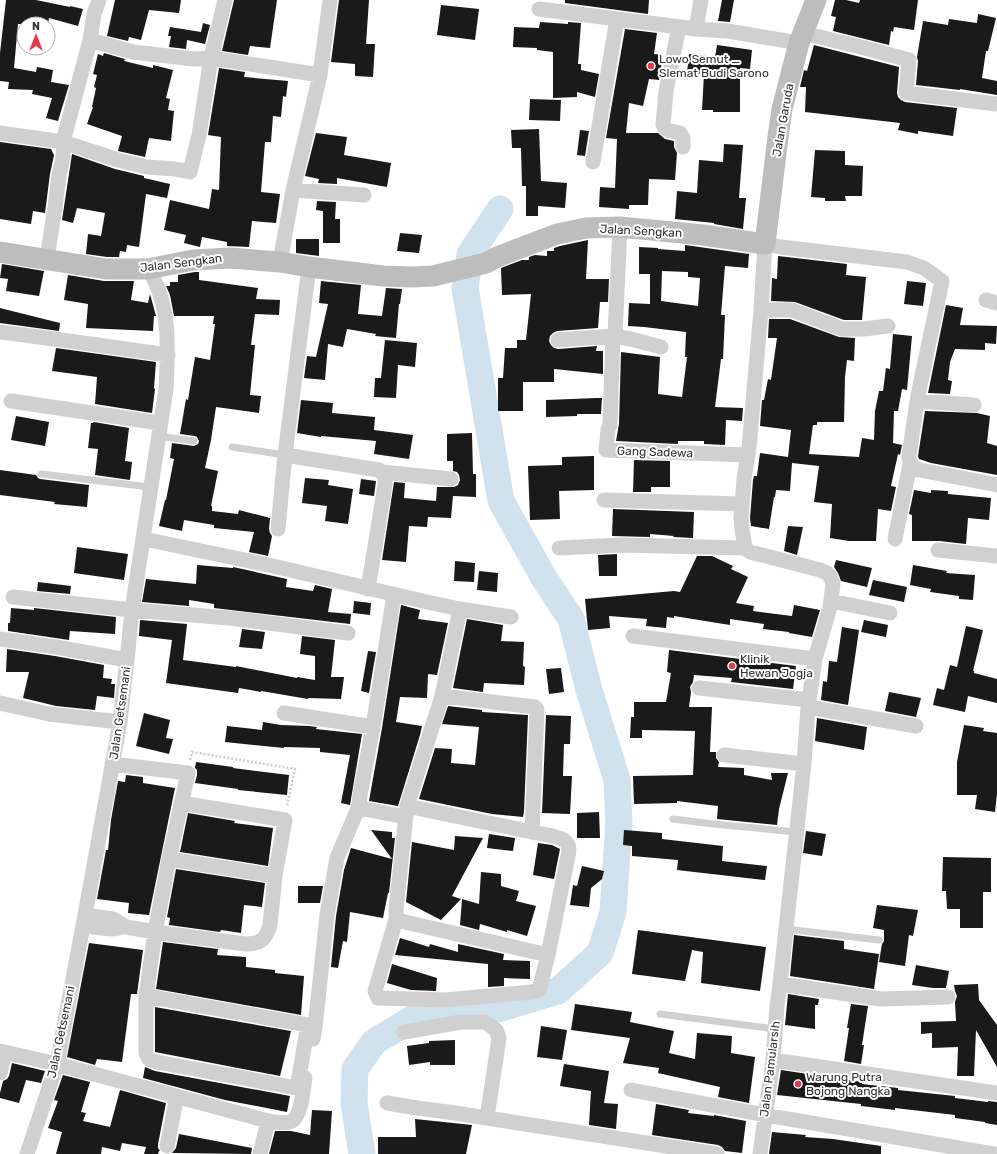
<svg xmlns="http://www.w3.org/2000/svg" width="997" height="1154" font-family="Rubik,sans-serif">
  <rect width="100%" height="100%" fill="#fff"/>
  <g fill="none" stroke-linecap="round" stroke-linejoin="round">
    <path stroke="#cfe2ee" stroke-width="27" d="M362,1154L354,1103L355,1069L374,1042L414,1018L494,1010L558,991L600,953L613,912L619,822L617,780L589,690L571,619L544,578L501,501L465,288L470,254L500,209"/>
  </g>
  <path fill="#1a1a1a" fill-rule="evenodd" d="M6,0H36L70,7V6L83,9L78,26L49,18L48,24H18L14,68L36,72L37,67L53,70L51,82L69,85L58,121L46,118L52,98L32,94L33,90L8,89L9,82L0,81V53Z
    M115,0H181L179,13L149,10L141,40L129,37L128,41L107,36Z
    M234,0H277L270,48L250,46L248,55L222,51Z
    M339,0H369L366,44H375L373,77L355,76V64L331,62Z
    M565,0H649L648,14L565,3Z
    M722,0H734L730,22L718,21Z
    M835,0H846L859,3L860,0H918L914,30L894,27L893,32L891,31L889,45L833,31L836,17L831,16Z
    M441,5L479,9L475,40L437,35Z
    M978,14L996,18L988,51H986L982,78L997,81V95L960,89V90L916,85L918,61L917,57L923,21L948,25L949,19L977,23Z
    M540,22L568,24V22L581,23L578,64H581V70L599,74L595,97L577,92V97L553,98V52L537,50V48L513,47L514,27L539,28Z
    M203,23L210,25L205,44L187,40L186,49L169,47L171,36H168L170,27L201,32Z
    M625,29L657,33L654,54L663,55L659,80L649,79L643,106L629,103L626,133H658L665,139L674,141V147L677,153L675,180L649,179L648,205H629V209L599,207L600,187L615,188L617,139L606,138Z
    M717,45L752,50L750,69L740,68V112H713V110H702L704,74L687,73L689,54L715,57Z
    M814,45L899,67L897,93L898,97L901,100L905,102L957,108L953,136L918,131V134L898,130L900,123L805,112L806,87H800L804,70L807,71Z
    M104,53L125,59L124,61L153,68V65L173,70L166,98L170,99L168,110L174,111L171,141L149,138L145,157L118,151L122,136L87,124L93,107H92L96,88L94,87L97,75L93,74L98,54L103,56Z
    M219,68L245,72L244,77L288,81L286,97L283,96L281,117L273,116L271,142H265L261,192L280,194L276,223L252,221L249,247L227,246V242L202,237L200,247L184,243L186,235L164,230L170,200L209,209L212,189L219,190L221,137L208,135Z
    M530,99L561,100L560,121L529,120Z
    M539,129L541,181L567,183L565,208L538,206V216H526V186H522L521,148H512L511,130Z
    M580,130L589,131L585,156L577,155Z
    M316,133L347,137L344,155L391,163L387,187L337,178V184L318,183L319,179L305,176Z
    M0,142L51,149L54,155L50,174L45,213L33,211L31,224L0,219Z
    M724,144L743,145L739,198H746L743,229L714,224V223L675,219L677,191L697,193L699,160L723,162Z
    M815,150L845,151V165L863,166L862,196H845L846,201H825V198L811,197Z
    M72,154L115,169L144,176V178L170,184L167,198L146,194L139,247L127,245L126,252L120,251L119,257H107L86,254L88,234L101,236L105,213L77,208L73,223L62,220Z
    M317,201L336,202L335,219H340V243H323V211L316,210Z
    M400,233L422,235L419,253L397,251Z
    M296,239H319V256L296,253Z
    M588,240L586,279H609L608,302H600L598,328L557,331L553,333L550,336L549,341L551,345L554,348L558,349L597,346L596,351H603V374L554,369V382H523V411H498V378H503L505,348H517V340H526L531,294L502,295L501,268L522,260H529V257L535,255L547,256V251H554V248L560,246Z
    M685,245L749,254L748,268L725,266L721,315H725L723,359H721L715,407L743,408L742,421L726,420L725,445L704,444V441H678V444L616,441L619,424L621,352L660,357L658,394L682,397L687,357H685L686,332L644,327L628,326L629,303L650,304V274H639V247L658,248V249L685,251ZM662,271L688,272V277L700,278L698,306L661,301Z
    M778,256L847,264L846,275L866,277L862,320H844L795,302L771,301L772,278L777,279Z
    M2,264L44,271L39,296L6,291L8,279L0,278Z
    M195,272H199V280L258,288L256,299L280,300L279,315L255,314L251,345H255L250,395L261,396L259,413L216,407L211,440L205,468L218,471L211,506H212V511L238,514L239,510L270,518L269,529L270,533L272,536L268,556L249,552L254,532L214,528V525L184,520L182,531L159,526L165,500H166L174,459L170,458L172,443L194,446L198,444L199,441L197,437L195,436L180,434L186,399L188,400L195,357L210,360L215,324H213L214,316H174L170,295L166,286H170V282H178V275Z
    M68,275L104,281H134L131,300L148,303L150,294L156,316H154L153,331L86,328L88,304L64,300Z
    M321,281L361,285L358,314L382,316L386,288L402,289L400,304H399L396,338L375,336L376,334L347,329L343,347L328,344L325,380L304,378L307,356L316,357L328,304L319,303Z
    M907,281L926,283L923,306L904,304Z
    M946,305L963,308L960,325L997,326L996,344L985,343V350L955,349L950,362L948,380L952,381L950,394L928,393Z
    M0,308L60,323L59,331L0,323Z
    M769,319H790L839,337L855,338L854,361L847,360L845,377L844,422H817V425H813L809,454L859,457L862,438L874,440L875,411L879,391H883L886,368L890,369L893,334L912,336L907,390L902,389L898,411H894L893,443L902,445L900,455L898,454L891,486L896,487L891,511L878,509L876,541H849L830,538L832,504L814,502L819,466L792,463L790,491L776,490L775,497H774L769,529L751,526L750,518L753,480L754,476H757L760,453L788,457L791,430L760,426L762,400H764L768,379L771,380L777,338H768Z
    M385,340L417,343L415,367L398,365L396,398L374,397L375,378H381Z
    M56,348L156,362L154,388L155,389L152,413L95,404L97,377L52,371Z
    M596,398H602L601,414H577V416L546,417V400Z
    M301,400L333,403L332,413L375,417L374,430L413,435L409,459L374,454L376,441L321,436V437L297,433Z
    M925,411L977,413L990,416L987,443L997,446V475L931,463L919,459L918,456Z
    M16,416L49,422L45,446L11,440Z
    M94,422L129,428L125,461L132,462L130,480L95,475L98,449L88,448L91,423H93Z
    M472,433L473,474H476V497L453,496L451,518L428,517L427,527L409,526L406,562L382,560L394,482L405,483L404,498L436,501L437,487H454L458,485L460,480L459,475L457,472L453,471V461H447V434Z
    M594,456V490L559,491L560,519L530,520L528,466L562,465V457Z
    M634,460L670,461V487H651V492H633Z
    M0,470L36,475L38,478L40,479L89,485L87,507L54,504L55,502L0,495Z
    M305,478L329,480L328,485L353,489L348,524L325,521L327,506L302,503Z
    M361,479L376,481L374,496L359,494Z
    M914,490L931,493V490L948,491V494L991,498L989,520L968,518L966,544L939,541H912V515L909,514Z
    M613,509L694,512L693,538L673,537L674,536L650,534V537L612,536Z
    M788,526L803,527L797,555L784,551Z
    M77,547L128,554L124,580L74,573Z
    M617,554V576H599L598,555Z
    M697,556H712L733,566L731,569L748,577L736,603L754,606L753,611L792,616L794,605L820,610L812,637L789,633V632L763,629L764,624L730,619V625L674,616V618L667,617L666,628L646,626L647,619L609,616L610,628L588,630L585,599L674,591L680,592Z
    M836,560L872,568L867,587L841,581L838,573L834,567Z
    M455,561L475,563L474,582L454,581Z
    M197,565L233,568V567L287,579L286,587L313,591L315,585L332,589L328,612L351,614L350,624L214,608V604L189,600V606L142,602L146,579L196,584Z
    M913,565L947,571L946,573L975,575L973,600L959,599V596L930,592L931,589L910,585Z
    M479,571L498,573L497,592L477,590Z
    M873,580L907,587L904,602L869,595Z
    M38,582L71,586L70,594L37,591Z
    M354,601L371,603L370,615L353,613Z
    M401,605L420,610L418,619L448,623L437,675L428,674L427,698L400,697L396,722L422,726L420,735L398,806L369,801L382,728Z
    M11,608L34,610V608L116,617L115,634L70,631L69,640L8,631V623H10Z
    M467,619L503,625L501,641L524,642L523,666L525,667L524,685L484,683L483,692L453,688Z
    M140,620L187,624L183,660L236,667V666L297,678V677L315,680V656L300,654L302,636L335,640L331,677H344L341,699L308,698V699L261,691V692L239,688L238,693L166,683L172,640L139,636Z
    M864,620L888,625L886,637L861,632Z
    M966,626L983,630L973,671H974V673L997,679V703L968,696L965,712L933,705L937,688L944,690L950,665L957,667Z
    M842,627L859,630L848,705L821,700L823,681L827,682L829,661L837,662Z
    M242,629L265,632L262,649L239,647Z
    M7,649L55,656L104,665L103,678L112,679L111,684H115L114,698L97,696L95,710L56,706L23,698L29,672H6Z
    M669,650L796,666L793,689L731,682L732,678L694,675L693,682L690,687L691,692L689,707H712L710,752H716V758L719,762L718,767L744,768V775L772,780L771,773H788L779,809L777,825L717,819L718,806L677,801V803L634,804L633,776L693,775L695,731L642,730V738H630L631,717H634V702H666L671,673L667,672Z
    M368,651L376,652L369,693L361,691Z
    M561,668L564,692L549,694L546,669Z
    M889,692L921,698L916,717L885,711Z
    M448,706L482,710V712L528,715L524,812L523,817L492,814L419,799L435,748L452,749L451,763L475,765L479,727L442,724Z
    M144,713L170,720L166,738L173,739L169,754L136,746Z
    M546,715L571,716L570,744H564L563,776H572L570,814L542,813Z
    M817,718L867,727L864,750L815,741Z
    M263,722L281,725L309,726L317,727L316,729L362,734L350,805L341,803L350,755L320,752V748L284,747V748L225,742L227,726L262,730Z
    M964,725L984,728L983,731L997,733V794L995,812L975,809L977,795H957V762Z
    M196,762L233,767V768L289,775L287,795L238,790V789L195,783L197,775V770L195,768Z
    M126,775L143,777V783L175,788L149,915L128,913L129,903L97,899L106,850H108L111,820L118,781L125,782Z
    M599,812L600,838H577V813Z
    M188,813L235,821L234,823L273,828L268,866L180,852Z
    M371,830L392,832V838H395L389,893H388L383,918L350,912L347,942L343,941L338,968L331,967L336,916L344,870L351,848L392,859Z
    M624,830L662,833V839L723,846L722,861L767,866L765,880L677,870L678,860L632,856V846L623,845Z
    M806,831L826,834L822,856L803,853Z
    M489,834L515,838L513,851L487,848Z
    M455,836L483,838L452,896L461,899L441,920L406,902L412,842L454,850Z
    M538,843L552,845L560,849L554,879L533,875Z
    M943,857L991,858V892H983V928H960V909H947L946,891H942Z
    M582,866L604,871L602,879L591,888L589,907L570,905L573,885L577,886Z
    M176,869L265,883L262,907L244,905L241,933L221,930L220,932L169,925L170,918L167,917Z
    M481,872L501,874V886L519,891L516,901L536,906L527,936L507,930V932L480,924L479,930L460,925L462,899L479,904Z
    M298,886H323L320,903H298Z
    M877,905L918,910L913,936L909,935L905,966L879,962L882,944L884,941V930L873,928Z
    M638,930L766,947L760,991L701,983L703,952L692,950L685,981L632,974Z
    M794,935L844,941V949L879,954L874,989L790,976Z
    M400,938L429,947L430,944L458,952V944L504,954L503,960L530,961V979L504,978V986L488,987V964L395,955Z
    M163,942L218,949L217,955L246,957V967L275,970V973L304,976L301,1015L156,989Z
    M89,943L143,950L137,994H131L122,1062L97,1059L95,1065L67,1057Z
    M392,964L437,978L436,991L411,990L387,983Z
    M916,965L949,971L946,988H933L912,985Z
    M978,984L979,1000L997,1025V1067L976,1030L974,1076H957L958,1047L932,1048V1033L921,1034V1022L956,1021L955,1002L957,996L955,991L954,985Z
    M788,994L819,999L818,1005H815V1029L785,1025Z
    M575,1004L632,1012L630,1022L674,1031L669,1053L695,1059L697,1033L732,1036L731,1053L755,1057L749,1103L718,1097L720,1087L658,1073L659,1068L623,1063L630,1038L571,1030Z
    M851,1004L868,1006L862,1045H864L861,1064L844,1061L849,1028H847Z
    M155,1007L291,1031L280,1076L155,1052Z
    M541,1026L567,1030L562,1060L537,1057Z
    M455,1040V1065H430V1062L409,1065L407,1046L429,1043V1041Z
    M12,1063L45,1071L41,1083L26,1080L19,1103L0,1098V1093L3,1081L7,1079L9,1076Z
    M564,1064L609,1071L604,1103L618,1104L616,1129L589,1125L591,1091L560,1086Z
    M145,1067L155,1071L290,1096L287,1112L225,1100L143,1078Z
    M781,1070L862,1082V1084L898,1088V1090L955,1096V1098L988,1102V1101L997,1102V1125L985,1123V1122L955,1118V1115L895,1108V1110L861,1106V1104L777,1095Z
    M63,1075L90,1082L81,1112L86,1113L83,1121L110,1127L120,1090L166,1103L158,1144V1148L160,1151H159L158,1154H144L146,1147L122,1143L120,1151L102,1147L101,1154H56L62,1132L48,1128L58,1101L54,1100Z
    M656,1104L689,1110L688,1113L714,1116V1115L746,1121L742,1153L725,1151L722,1147L718,1145L652,1135Z
    M312,1110L332,1111L329,1154H269L275,1131H291L310,1135Z
    M415,1119L472,1125L466,1154H378V1137H416Z
    M772,1132L806,1135L805,1137L833,1139L881,1146V1154H769Z
    M179,1134L252,1148L251,1154L172,1153L176,1148Z"/>
  <g fill="none" stroke-linecap="round" stroke-linejoin="round">
    <path stroke="#cdcdcd" stroke-width="2.5" stroke-dasharray="2 2" stroke-linecap="butt" d="M190,760L192,752L295,769L287,806"/>
    <path stroke="#d0d0d0" stroke-width="7" d="M158,436L194,441
      M232,447L285,455
      M41,474L150,487
      M673,819L713,824L797,832
      M786,929L879,940
      M660,1014L775,1029"/>
    <path stroke="#d0d0d0" stroke-width="15" d="M539,9L696,29L728,31L799,43
      M679,27L666,91L663,125L667,130L680,133L683,138V147
      M696,29L701,0
      M803,33L865,48L909,60L906,93L997,104
      M90,40L133,52L194,59L211,58L225,0
      M0,133L63,142L118,160L147,167L175,169L190,172L199,135L211,58L320,75
      M593,162L617,19
      M293,190L364,195
      M47,259L55,207L59,175L63,158V142L90,40L94,14L99,0
      M280,262L293,190L320,75L330,0
      M986,300L997,303
      M761,310H792L842,329H864L888,326
      M0,332L62,340L168,355
      M613,336L610,424L608,430L606,450L748,455
      M615,336L620,227
      M558,340L613,336L631,339L661,347
      M11,401L160,423
      M918,401L974,405
      M285,455L379,470L385,476V485L368,589
      M382,472L451,479
      M604,500L742,504
      M278,529L285,455L309,267
      M144,539L273,566L427,602L460,609L511,617
      M895,539L910,464
      M559,548L622,545L745,548
      M938,550L997,556
      M394,595L373,727L360,795L359,806L360,808L405,817
      M13,597L132,610L229,618L348,633
      M831,601L890,613
      M633,636L815,659
      M0,639L56,647L127,660
      M699,688L809,700
      M442,696L535,707L537,710L532,832C539,834 561,836 566,842C569,845 569,848 569,851L548,955L405,922L396,919V910L407,806L442,696L460,609
      M0,703L49,714L120,722
      M808,707L916,726
      M284,713L373,727
      M724,755L804,764
      M112,764L188,773L169,859L155,932L146,996V1053L149,1059L157,1062L297,1088L308,1025L146,996
      M407,806L532,832
      M169,859L275,876
      M85,915L113,919L126,927L155,932L246,944C261,944 266,939 270,925L275,876L285,820L181,803
      M396,919L375,991L378,998L445,1000L532,992L539,990L548,955
      M83,926L112,929L119,928
      M780,984L881,999L948,997
      M404,1032L461,1022H485L496,1030L499,1038L487,1118
      M313,1039L315,1028L327,915L337,858L359,806
      M0,1051L57,1064L268,1121C275,1122 283,1124 290,1122C302,1118 303,1089 305,1078
      M773,1060L997,1093
      M0,1073L5,1053
      M631,1090L765,1115L994,1154
      M387,1103L417,1108L455,1113L717,1154
      M167,1146L177,1096
      M27,1154L57,1064L85,915L120,722L127,660L132,610L166,389C168,348 171,304 148,269
      M260,1154L268,1121
      M760,1154L773,1060L777,1006L780,984L804,764L808,707L815,659L830,607L833,584L831,578L827,573L820,570L750,552L745,548L742,529L741,518L744,479L749,448L761,310L765,244L781,247L907,262L924,268L942,281L918,395L909,456C909,464 913,467 920,470L997,485"/>
    <path stroke="#bdbdbd" stroke-width="21" d="M0,252L106,269H148L193,260L230,258L280,262L309,267L383,276L412,277L433,276L486,263L497,257L557,234L586,228L620,227L703,235L765,244L778,137L782,109L799,43L816,0"/>
  </g>
  <g fill="#e63946" stroke="#fff" stroke-width="1.5">
    <circle cx="651" cy="66" r="4"/>
    <circle cx="732" cy="666" r="4"/>
    <circle cx="798" cy="1084" r="4"/>
  </g>
  <g text-anchor="middle" dominant-baseline="central" stroke-width="4" stroke-linejoin="round" paint-order="stroke">
    <g font-size="12" fill="#333" stroke="#fff" text-anchor="start">
      <text x="659" y="59">Lowo Semut _<tspan x="659" dy="14">Slemat Budi Sarono</tspan></text>
      <text x="740" y="659">Klinik<tspan x="740" dy="14">Hewan Jogja</tspan></text>
      <text x="806" y="1077">Warung Putra<tspan x="806" dy="14">Bojong Nangka</tspan></text>
    </g>
    <g font-size="12" fill="#333" stroke="#fff">
      <text transform="translate(783 120) rotate(-80)">Jalan Garuda</text>
      <text transform="translate(641 231) rotate(3)">Jalan Sengkan</text>
      <text transform="translate(181 263) rotate(-7)">Jalan Sengkan</text>
      <text transform="translate(655 452) rotate(2)">Gang Sadewa</text>
      <text transform="translate(120 713) rotate(-82)">Jalan Getsemani</text>
      <text transform="translate(61 1032) rotate(-78)">Jalan Getsemani</text>
      <text transform="translate(770 1069) rotate(-83)">Jalan Pamularsih</text>
    </g>
  </g>
  <g transform="translate(36 36)"><circle r="19" fill="#ffffff" stroke="#adadad"/>
  <path d="M0-3L7 15L0 10L-7 15Z" fill="#e63946"/>
  <text y="-6" font-size="11" font-weight="bold" text-anchor="middle" fill="#333333">N</text>
  </g>
</svg>
